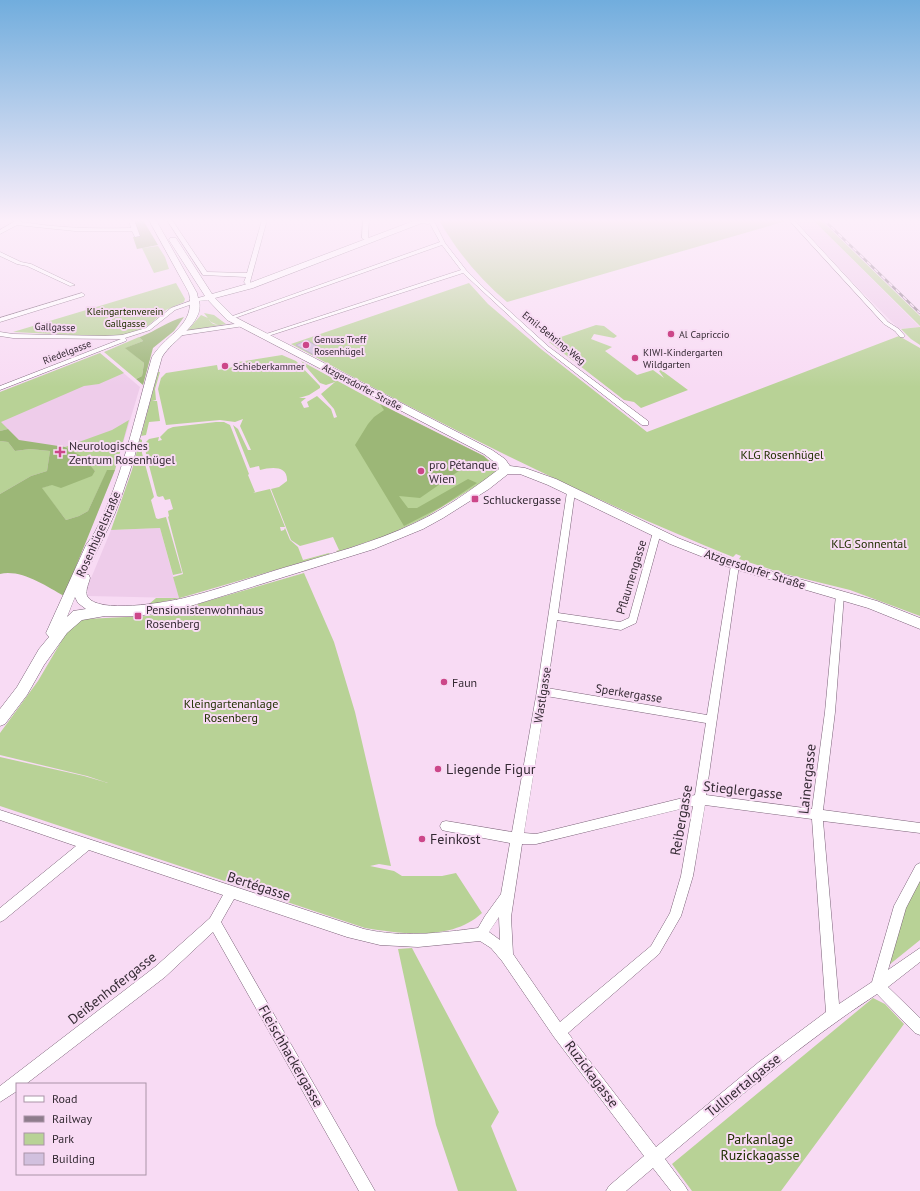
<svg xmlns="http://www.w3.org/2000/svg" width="920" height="1191" font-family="'PT Sans',sans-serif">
  <rect width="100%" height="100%" fill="#f8dbf4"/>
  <path fill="#eeccea" d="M795,220H813L920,327L899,329L853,283Z
    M100,353L140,387L115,470L67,587L0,539V392Z
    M160,528L179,598L88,596L87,588L111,530Z"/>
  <path fill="#b8d296" d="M439,220H785L786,221L507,302C480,279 457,252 439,220Z
    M813,220H821L920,316V326Z
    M158,246L165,257L169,269L154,273L142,248Z
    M176,283L185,299L184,302L166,310L149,325L136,332L123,335L112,337L13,332Z
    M469,283L488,304L541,349L647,432L899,336L920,348V616L850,590L785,574L739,559L741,556L736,554L733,557C581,496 435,421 291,344Z
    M204,313L214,315L226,324L187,331L201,315L208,318C211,323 212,324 218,325L211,322Z
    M596,325L604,326L617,336L614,338L594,334L591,339L612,347L605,351L637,375L653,370L664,378L659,371L661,370L688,390L641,408L634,402L624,400L549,342L558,338Z
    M920,327V345L911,339L901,329Z
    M139,337L143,341L126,348L144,363L142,376L136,379L104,352Z
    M100,353L124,373L99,384L84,386L1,422L8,429L0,431V392Z
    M282,355L296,361L320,386V388L309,395L299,398H306L301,402L304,408L309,407L307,402L317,396L331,409L334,418L337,417L334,409L321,394L335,382L326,385L320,383L301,361L380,404L481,455L493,463L499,472L424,518L388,535L337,552L336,551L339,550L333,537L300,546L291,540L271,489L279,487L287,481C288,465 271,467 260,470L259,466L250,468L233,425L238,429L248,450H251L240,426L243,419L235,422L220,420L166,425L158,389L161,378L166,373L217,365L218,370L233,367L232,363Z
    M158,372H160L155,389L156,400L152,401H157L160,421L149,422L146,435L141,436Z
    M129,420L115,470L107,471L88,511L79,516L66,520L41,488L95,471L83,458L65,447L112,430Z
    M216,422H224L230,425L249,474L248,475L255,492L253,493L270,489L285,527H280L281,531L284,530L285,528L290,540L298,547L303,560L329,553L330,554L180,598L148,605L156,598H179L173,577L183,574L168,517L169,516L168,511L173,509L170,499L165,500L163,496L159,497L157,496L146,454L145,443L149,439L159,437L158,441L162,440L160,437L168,429L173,427Z
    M140,439L142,440V453L154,497L151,500L156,518L158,519L166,517L182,573L173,575L160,528L111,530L132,470Z
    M0,441L8,442L15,451L30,449L50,451L47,471L31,476L0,494Z
    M304,573L334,642L355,712L391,866L379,864L370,866L394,871L402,876H442L456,873L482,913C452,941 403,934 365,928L0,806V757L84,776L108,783L87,776L0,755V733L38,681L68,630L79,621L85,619L147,616L170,612Z
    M920,877V940L884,969L901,916Z
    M412,948L499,1112L491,1126L517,1191H458L436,1125L398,949Z
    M873,998L885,1004L904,1024L781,1191H692L672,1164Z"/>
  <path fill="#9cb777" d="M132,220H143L158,245L137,249L133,237L138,236Z
    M184,317L174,331L153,348L143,385L136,379L142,376L144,363L125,348L143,341L139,337H140C156,331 168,321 184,317Z
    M380,404L484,456L491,463V471L466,466L420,498L399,496L408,508H417L468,479L477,483L441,507L404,526L355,445L368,424L374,417L384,410Z
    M8,429L19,440L65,447L83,457L95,471L92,476L61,488L52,485L42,488L66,520L79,516L88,511L107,470H115L64,596C46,586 21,569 0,574V494L31,476L47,471L50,451L30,449L15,451L8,442L0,441V431Z"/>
  <path fill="#d1c0de" stroke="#b8a7c4" d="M307,340L323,350V351L314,355L296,345Z"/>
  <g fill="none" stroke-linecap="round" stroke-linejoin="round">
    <defs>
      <path id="street" d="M17,220H22L21,222C58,228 94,229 131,228L129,220H134L140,236L135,237L132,231H75L17,225L0,234V230Z
        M167,220H172L207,272L247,273L262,220H267L250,282L253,286L252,287H248L244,282L246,277L203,275Z
        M363,220H369L368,237L371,240L370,241H366L362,238Z
        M789,220H794L888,322L899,329L905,336L904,337H900L895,331L884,324Z
        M430,221H434L445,243L466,270L485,289L549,347L648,421V425H642L545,349L463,273L265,337L260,336L461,270L442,245L232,319L227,318L440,242L429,222Z
        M0,252L21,262L31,264L75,285L70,286L27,266L17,264L0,256Z
        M82,293L85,295L84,296L0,322V318Z
        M196,299L198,300V302L175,310L150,330L125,338L127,340L126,341L0,390V386L121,339L13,338L0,336V332L13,334L105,336L122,335L146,328L171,308Z
        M242,323L245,325L244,326L177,336L174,334L177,332Z
        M571,489L575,492L558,613L620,622L629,618L653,532L657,529L661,532L636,623L621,630L557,620L547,688L707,715L731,565L735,562L739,565L706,795L812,809L825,712L836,595L840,592L843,593L844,595L835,712L823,810L920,823V833L823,821L839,1004L872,982L894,906L916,865L920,863V881L906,908L888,970L920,948V962L888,987L920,1018V1035L915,1033L877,994C802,1043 734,1101 665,1159L685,1186L688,1191H671L653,1168L626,1191H606L609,1186L644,1156L554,1037L502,961L491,948L480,941L418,947L380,945L347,937L234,899L221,922L375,1191H359L213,932L165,977L26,1084H17V1091L0,1102V1086L155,967L210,918L223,895L89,850L4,920L0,922V908L76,846L0,820V810L364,929C402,938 440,933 478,928L485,916L501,894L510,843L446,831L442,830L440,826L442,822L446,821L512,832L537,691L567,492ZM546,696L706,723L695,795L536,834L524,833ZM705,805L812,819L826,1012L759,1062L656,1147L568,1033L659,954L681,916L693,876ZM693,806L681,876L670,913L651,946L560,1022L513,954L511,917L522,844H536ZM499,917L500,940L489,932Z"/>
      <path id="secondary" d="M149,220H156L197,293L198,298L205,296L169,240L170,238H176L212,294L247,284L416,220H437L428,224L422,223L253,288L215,298L233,316L492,450L505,459L510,466L525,468L556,479L678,538L739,562L877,601L920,618V629L868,608L731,568L670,544L548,485L520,474H508L489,489L443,518L423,529L374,549L184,608L138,616H105L82,620L67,633L44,665L27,695L5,724L0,726V709L17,687L39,649L49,637L46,633L86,545C89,541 92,537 95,532C123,478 135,415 152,357C168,332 196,326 189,293ZM208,300L227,320L484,454L497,464L499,469C473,489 445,509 415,523C373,543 327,555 283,568C250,578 217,590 184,598C167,602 97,615 87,596C85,590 89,583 90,578L89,575L86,574C95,553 106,534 115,513C135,463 147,409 162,357C172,340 205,323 199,301ZM75,597L78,603L86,609L73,611L67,617Z"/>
    </defs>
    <use href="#street" stroke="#7b6278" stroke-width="1"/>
    <use href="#secondary" stroke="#7b6278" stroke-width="1"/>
    <use href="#street" fill="#fff" fill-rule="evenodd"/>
    <use href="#secondary" fill="#fff" fill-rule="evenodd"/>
    <defs>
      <path id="rail" d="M824,220L920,313"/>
    </defs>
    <use href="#rail" stroke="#8e7c8c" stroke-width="2.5"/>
    <use href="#rail" stroke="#f8dbf4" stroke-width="1.5" stroke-dasharray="5" stroke-linecap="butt"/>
  </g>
  <linearGradient id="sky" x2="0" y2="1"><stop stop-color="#71addd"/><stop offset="0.57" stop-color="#fceffa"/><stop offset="1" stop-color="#fceffa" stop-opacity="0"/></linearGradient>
  <rect width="920" height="387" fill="url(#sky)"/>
  <g fill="#cc4789" stroke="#f8dbf4" stroke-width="1.5">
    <circle cx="671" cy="334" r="4"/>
    <circle cx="306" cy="345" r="4"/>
    <circle cx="635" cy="358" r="4"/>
    <circle cx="225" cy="366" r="4"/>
    <path d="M58 446h4v4h4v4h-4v4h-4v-4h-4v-4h4z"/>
    <circle cx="421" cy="471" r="4"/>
    <rect x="471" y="495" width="8" height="8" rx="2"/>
    <rect x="134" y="612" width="8" height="8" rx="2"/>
    <circle cx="444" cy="682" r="4"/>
    <circle cx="438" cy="769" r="4"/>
    <circle cx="422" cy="839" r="4"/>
  </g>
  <g text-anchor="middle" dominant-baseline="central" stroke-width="4" stroke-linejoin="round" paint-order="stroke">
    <g font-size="10" fill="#203001" stroke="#f8dbf4">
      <text x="125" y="311">Kleingartenverein<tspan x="125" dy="12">Gallgasse</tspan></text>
    </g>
    <g font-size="10" fill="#342a33" stroke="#f8dbf4">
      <text transform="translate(55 327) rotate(2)">Gallgasse</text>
      <text transform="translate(554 338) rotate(39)">Emil-Behring-Weg</text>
      <text transform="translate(67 352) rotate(-21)">Riedelgasse</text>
      <text transform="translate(362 387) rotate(28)">Atzgersdorfer Straße</text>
    </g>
    <g font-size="10" fill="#342a33" stroke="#f8dbf4" text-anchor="start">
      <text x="679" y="334">Al Capriccio</text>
      <text x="314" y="339">Genuss Treff<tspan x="314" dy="12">Rosenhügel</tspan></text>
      <text x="643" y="352">KIWI-Kindergarten<tspan x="643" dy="12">Wildgarten</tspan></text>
      <text x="233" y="366">Schieberkammer</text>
    </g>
    <g font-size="12" fill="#342a33" stroke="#f8dbf4" text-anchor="start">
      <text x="69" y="445">Neurologisches<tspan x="69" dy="14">Zentrum Rosenhügel</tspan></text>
      <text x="429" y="464">pro Pétanque<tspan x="429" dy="14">Wien</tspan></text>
      <text x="483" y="499">Schluckergasse</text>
      <text x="146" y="609">Pensionistenwohnhaus<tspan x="146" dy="14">Rosenberg</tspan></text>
      <text x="452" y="682">Faun</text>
    </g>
    <g font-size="12" fill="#203001" stroke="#f8dbf4">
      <text x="782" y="454">KLG Rosenhügel</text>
      <text x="869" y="543">KLG Sonnental</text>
      <text x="231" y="703">Kleingartenanlage<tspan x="231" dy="14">Rosenberg</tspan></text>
    </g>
    <g font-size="12" fill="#342a33" stroke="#f8dbf4">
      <text transform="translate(98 534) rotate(-66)">Rosenhügelstraße</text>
      <text transform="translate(755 569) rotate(18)">Atzgersdorfer Straße</text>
      <text transform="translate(631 577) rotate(-73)">Pflaumengasse</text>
      <text transform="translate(629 693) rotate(9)">Sperkergasse</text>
      <text transform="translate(542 695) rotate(-81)">Wastlgasse</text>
    </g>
    <g font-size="14" fill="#342a33" stroke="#f8dbf4" text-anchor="start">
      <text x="446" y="769">Liegende Figur</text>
      <text x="430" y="839">Feinkost</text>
    </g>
    <g font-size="14" fill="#342a33" stroke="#f8dbf4">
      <text transform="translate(807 779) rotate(-84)">Lainergasse</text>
      <text transform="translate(743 790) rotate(6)">Stieglergasse</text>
      <text transform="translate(681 820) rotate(-80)">Reibergasse</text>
      <text transform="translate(259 886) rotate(18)">Bertégasse</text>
      <text transform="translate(112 988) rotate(-38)">Deißenhofergasse</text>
      <text transform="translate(291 1056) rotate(60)">Fleischhackergasse</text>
      <text transform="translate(592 1074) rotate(53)">Ruzickagasse</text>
      <text transform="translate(743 1085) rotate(-39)">Tullnertalgasse</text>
    </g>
    <g font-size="14" fill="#203001" stroke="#f8dbf4">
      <text x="760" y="1139">Parkanlage<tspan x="760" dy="16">Ruzickagasse</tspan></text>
    </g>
  </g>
  <rect x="16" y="1083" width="130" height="92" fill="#f8dbf4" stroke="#aa94a7"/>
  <rect x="24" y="1096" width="20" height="6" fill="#ffffff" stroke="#aa94a7"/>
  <text x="52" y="1103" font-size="12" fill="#342a33">Road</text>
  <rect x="24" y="1116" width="20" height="6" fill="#8e7c8c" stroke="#aa94a7"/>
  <text x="52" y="1123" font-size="12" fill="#342a33">Railway</text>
  <rect x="24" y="1133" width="20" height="12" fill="#b8d296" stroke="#aa94a7"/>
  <text x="52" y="1143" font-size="12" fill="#342a33">Park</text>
  <rect x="24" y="1153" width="20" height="12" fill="#d1c0de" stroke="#aa94a7"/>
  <text x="52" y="1163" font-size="12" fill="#342a33">Building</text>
</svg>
